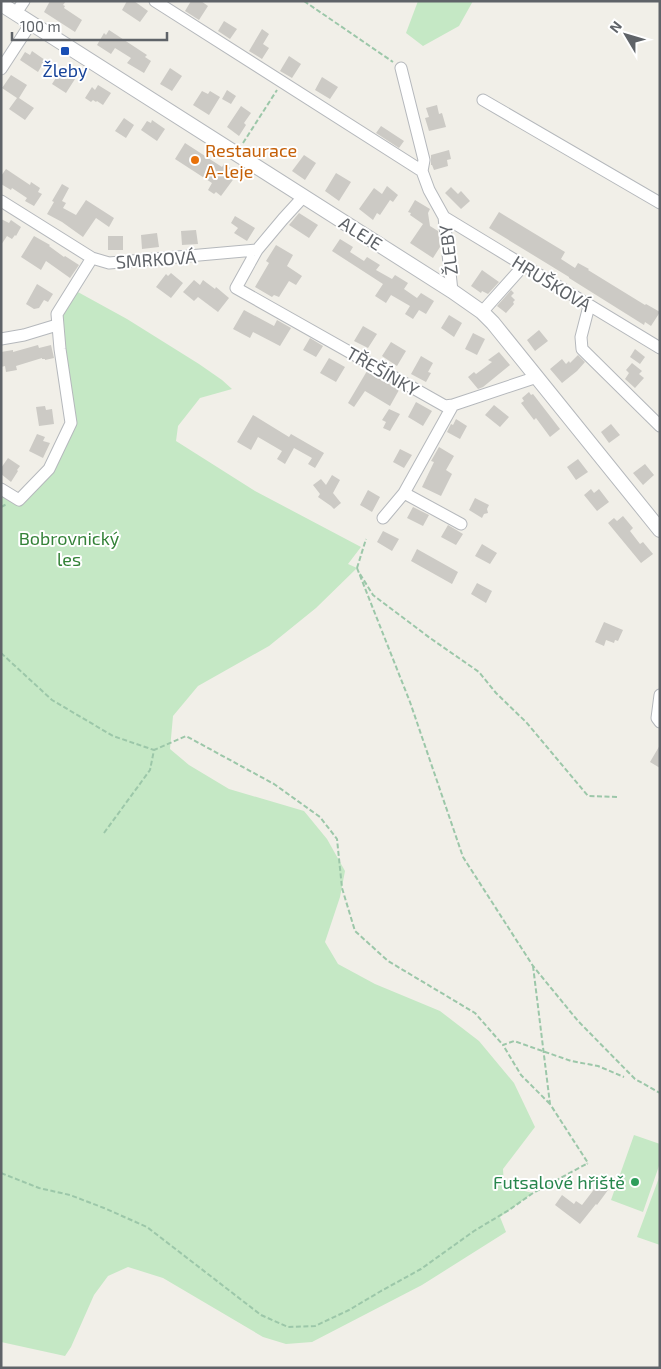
<svg xmlns="http://www.w3.org/2000/svg" width="661" height="1369" font-family="'Exo 2',sans-serif">
  <rect width="100%" height="100%" fill="#f1efe8"/>
  <path fill="#c5e8c5" d="M418,1H473L459,26L423,46L406,33Z
    M76,291L127,319L199,364L222,380L232,389L200,398L178,426L176,441L255,491L361,547L348,564L357,568L316,608L269,646L198,686L173,716L170,749L189,765L229,789L304,811L327,839L345,871L340,897L325,942L338,964L375,984L440,1011L479,1041L514,1083L535,1127L503,1169L504,1186L533,1193L500,1217L506,1232L422,1285L312,1342L286,1344L263,1337L163,1278L128,1267L108,1276L94,1295L71,1347L65,1356L1,1342V494L18,505L74,425L61,317Z
    M634,1135L660,1144V1163L643,1212L611,1200Z
    M660,1175V1245L637,1237Z"/>
  <path fill="#cccac5" d="M50,1H66L63,5L65,6L64,8L82,20L75,32L44,12Z
    M127,1H134L148,11L140,22L122,10Z
    M191,1H201L208,6L199,20L185,11Z
    M224,21L237,29L230,39L218,31Z
    M262,29L269,34L263,44L269,48L262,59L249,51Z
    M109,30L147,55L145,57L151,61L144,73L127,63L131,58L115,48L111,54L97,45L104,33L106,35Z
    M32,51L45,60L38,72L20,60L25,52L30,55Z
    M289,56L301,64L292,78L280,71Z
    M170,68L182,76L172,91L160,84Z
    M61,70L75,79L66,93L52,84Z
    M11,75L27,85L19,98L34,108L25,120L9,109L17,98L2,88Z
    M322,77L338,87L330,99L315,90Z
    M98,85L111,93L103,105L97,101L96,102L93,100L91,102L85,98L92,87L95,90Z
    M227,90L236,96L231,104L222,99Z
    M202,91L208,94L210,91L220,97L209,115L193,105Z
    M437,105L439,114L442,113L446,127L429,131L425,118L429,117L426,108Z
    M241,106L251,113L244,123L246,125L239,136L227,127Z
    M124,118L134,125L126,138L115,131Z
    M152,120L165,129L157,141L141,130L147,121L151,123Z
    M381,126L404,141L399,148L376,133Z
    M185,143L222,167L224,164L238,173L221,196L216,192L214,194L208,190L212,183L175,159Z
    M449,150L451,159L447,160L448,166L434,170L432,165H431V155Z
    M304,155L316,163L305,180L292,171Z
    M6,169L30,185L31,182L40,188L38,192L42,194L34,206L25,201L27,198L12,188L11,190L1,184V176Z
    M336,173L351,182L339,201L325,191Z
    M62,184L69,188L62,201L66,203L63,208L76,215L86,200L114,218L109,227L96,218L83,237L62,222L47,214L54,202L52,201Z
    M387,186L398,195L393,202L390,200L380,215L377,213L373,220L359,209L374,188L382,194Z
    M451,187L458,194L461,191L470,201L461,209L445,193Z
    M415,200L430,209L428,213L430,226L438,231L440,247L433,258L410,243L423,224L410,215L411,213L408,212Z
    M499,212L565,252L561,259L575,268L578,263L589,269L588,270L645,305L646,304L660,312L651,326L645,322L644,325L569,278V277L489,228Z
    M299,213L318,225L309,238L289,225Z
    M235,216L255,228L247,241L234,233L238,228L231,223Z
    M1,219L9,223L11,220L21,227L16,236L15,235L12,239L7,236L1,245Z
    M196,230L198,244L182,245L181,231Z
    M157,233L159,247L142,249L141,235Z
    M34,236L50,245L49,246L64,257L65,256L79,265L70,278L46,261L41,270L21,257Z
    M108,236H123V250H108Z
    M340,239L353,247L350,252L364,261L367,257L380,265L376,270L392,279L395,275L408,283L404,289L417,298L421,293L434,301L426,314L419,310L413,319L405,314L410,306L391,295L386,303L375,296L383,284L332,251Z
    M276,245L293,255L287,266L302,276L296,285L289,281L279,297L274,295L272,297L255,287L269,263L266,261Z
    M482,270L499,282L488,294L482,291L481,293L471,286Z
    M171,273L183,283L171,298L156,287L166,274L168,276Z
    M194,280L200,285L203,280L215,289L216,287L229,298L218,312L198,297L194,301L183,292Z
    M37,284L53,294L48,302L44,300L39,308L34,309L26,304Z
    M511,290L514,293L511,296L515,300L513,302L514,304L506,313L497,306Z
    M244,310L274,326L277,320L291,328L280,346L253,332L250,338L233,329Z
    M449,315L462,323L454,337L441,328Z
    M363,326L377,334L368,348L354,341Z
    M539,330L548,341L535,351L527,340Z
    M473,333L485,339L477,355L465,349Z
    M310,338L323,346L316,357L303,350Z
    M391,342L406,351L397,366L382,356Z
    M38,345L39,348L51,345L54,358L45,360V359H42V358L16,366L17,370L6,372L5,366L1,367V352L13,350V352Z
    M635,349L645,357L640,364L630,357Z
    M499,352L510,365L483,387L478,389L468,377L474,372L476,374L492,362L488,360Z
    M578,355L585,362L577,371L562,383L550,369L562,359L566,364L569,361L570,363Z
    M421,356L433,363L428,372L431,373L426,382L411,374Z
    M329,358L345,367L336,382L320,373Z
    M632,363L642,371L639,374L644,378L635,388L625,379L629,373L626,370Z
    M367,371L399,390L390,406L365,391L354,407L348,403Z
    M529,392L531,395L533,394L560,429L550,437L536,418L534,420L521,403L524,401L522,398Z
    M416,402L432,411L423,426L408,417Z
    M494,405L509,417L500,427L485,415Z
    M45,406L46,410L52,409L54,424L39,426L36,407Z
    M389,409L400,414L390,431L383,428L386,422L382,420Z
    M253,415L289,437L291,434L324,453L315,468L308,464L312,458L294,448L285,464L277,459L282,451L258,437L251,450L237,442Z
    M456,419L467,426L460,439L447,432L451,424L453,425Z
    M611,424L620,435L609,443L601,432Z
    M37,434L45,437L43,441L50,443L43,458L29,451Z
    M439,447L454,456L446,470L452,474L441,496L422,487L434,462L431,461Z
    M400,449L412,455L404,468L393,462Z
    M8,458L20,466L17,470L18,471L11,482L1,474V468Z
    M578,459L588,472L576,480L567,467Z
    M645,464L654,475L643,485L633,473Z
    M332,475L340,480L333,493L341,503L334,509L331,506L318,497L320,494L313,485L321,479L326,485Z
    M591,489L594,493L599,489L609,502L597,511L584,495Z
    M368,490L380,497L372,512L360,505Z
    M475,498L489,505L487,509L488,513L484,514L482,518L469,510Z
    M413,507L429,515L423,526L407,518Z
    M623,516L633,528L630,531L640,544L643,542L653,554L641,563L608,523L614,518L617,521Z
    M448,525L463,534L456,545L441,537Z
    M383,531L399,539L392,551L377,542Z
    M482,544L497,553L490,564L475,556Z
    M417,549L458,572L452,584L411,561Z
    M477,583L492,591L486,603L471,594Z
    M604,622L623,630L618,641L615,640L614,643L606,640L604,646L595,642Z
    M660,745V768L650,762Z
    M602,1179L611,1186L597,1205L596,1204L580,1224L555,1205L562,1195L574,1204L576,1201L582,1205Z"/>
  <g fill="none" stroke-linecap="round" stroke-linejoin="round">
    <defs>
      <path id="minor" d="M155,1L422,171L429,190L444,217L452,291
        M16,13L24,1
        M401,68L424,160L422,171
        M1,69L31,23
        M483,100L660,203
        M1,201L92,258L109,263L257,250L283,219L304,196
        M444,217L660,348
        M257,250L236,288L445,406L453,405L537,377
        M589,306L581,337L582,349L660,426
        M482,312L524,265
        M1,339L24,335L57,325
        M453,405L404,493L461,524
        M1,489L19,500L49,469L71,423L60,349L57,314L92,258
        M383,518L404,493
        M660,695L657,718L660,722"/>
      <path id="tertiary" d="M1,4L452,291L482,312L493,323L660,530"/>
    </defs>
    <use href="#minor" stroke="#b5b8bc" stroke-width="13"/>
    <use href="#tertiary" stroke="#b5b8bc" stroke-width="16"/>
    <path stroke="#9cc7a9" stroke-width="2" stroke-dasharray="5 2.5" stroke-linecap="butt" d="M304,1L393,62
      M243,143L277,90
      M1,507L7,504
      M357,568L410,702L463,857L533,966L578,1021L635,1079L660,1093
      M357,568L366,539
      M360,574L373,595L430,638L479,672L496,693L526,722L588,796L619,797
      M1,653L52,700L113,736L154,750
      M104,833L150,770L154,750L186,736L274,784L320,817L337,839L342,888L355,931L388,961L475,1013L503,1045
      M533,966L550,1104L588,1163L587,1164
      M550,1104L521,1075L503,1045L514,1041L571,1061L598,1066L624,1077
      M1,1173L39,1188L70,1195L104,1208L147,1227L261,1315L288,1327L315,1326L349,1310L381,1291L421,1269L474,1231L509,1210L533,1193L588,1163"/>
    <use href="#minor" stroke="#fff" stroke-width="11"/>
    <use href="#tertiary" stroke="#fff" stroke-width="14"/>
  </g>
  <rect fill="#1a4fb4" stroke="#fff" stroke-width="2" x="60" y="46" width="10" height="10" rx="2.5"/>
  <circle fill="#e8710a" stroke="#fff" stroke-width="2" cx="195" cy="160" r="5"/>
  <circle fill="#2e9e5b" stroke="#fff" stroke-width="2" cx="635" cy="1182" r="5"/>
  <g text-anchor="middle" dominant-baseline="central" stroke-width="4" stroke-linejoin="round" paint-order="stroke">
    <g font-size="18" fill="#164399" stroke="#fff">
      <text x="65" y="70">Žleby</text>
    </g>
    <g font-size="18" fill="#c56008" stroke="#fff" text-anchor="start">
      <text x="205" y="150">Restaurace<tspan x="205" dy="21">A-leje</tspan></text>
    </g>
    <g font-size="18" fill="#5f6368" stroke="#fff">
      <text transform="translate(361 233) rotate(32)">ALEJE</text>
      <text transform="translate(448 250) rotate(-97)">ŽLEBY</text>
      <text transform="translate(156 259) rotate(-4)">SMRKOVÁ</text>
      <text transform="translate(552 283) rotate(32)">HRUŠKOVÁ</text>
      <text transform="translate(383 371) rotate(30)">TŘEŠÍNKY</text>
    </g>
    <g font-size="18" fill="#348238" stroke="#fff">
      <text x="69" y="538">Bobrovnický<tspan x="69" dy="21">les</tspan></text>
    </g>
    <g font-size="18" fill="#27864d" stroke="#fff" text-anchor="end">
      <text x="625" y="1182">Futsalové hřiště</text>
    </g>
  </g>
  <rect width="661" height="1369" fill="none" stroke="#5f6368" stroke-width="5"/>
  <g transform="translate(626 35) rotate(308)" stroke="#ffffff" stroke-width="4" paint-order="stroke">
  <path d="M0-4L9 19L0 12L-9 19Z" fill="#5f6368"/>
  <text y="-8" font-size="14" font-weight="bold" text-anchor="middle" fill="#5f6368">N</text>
  </g>
  <path d="M12 32v8h155v-8" fill="none" stroke="#5f6368" stroke-width="2.5"/>
  <text x="20" y="32" font-size="15" fill="#5f6368" stroke="#ffffff" stroke-width="4" paint-order="stroke">100 m</text>
</svg>
